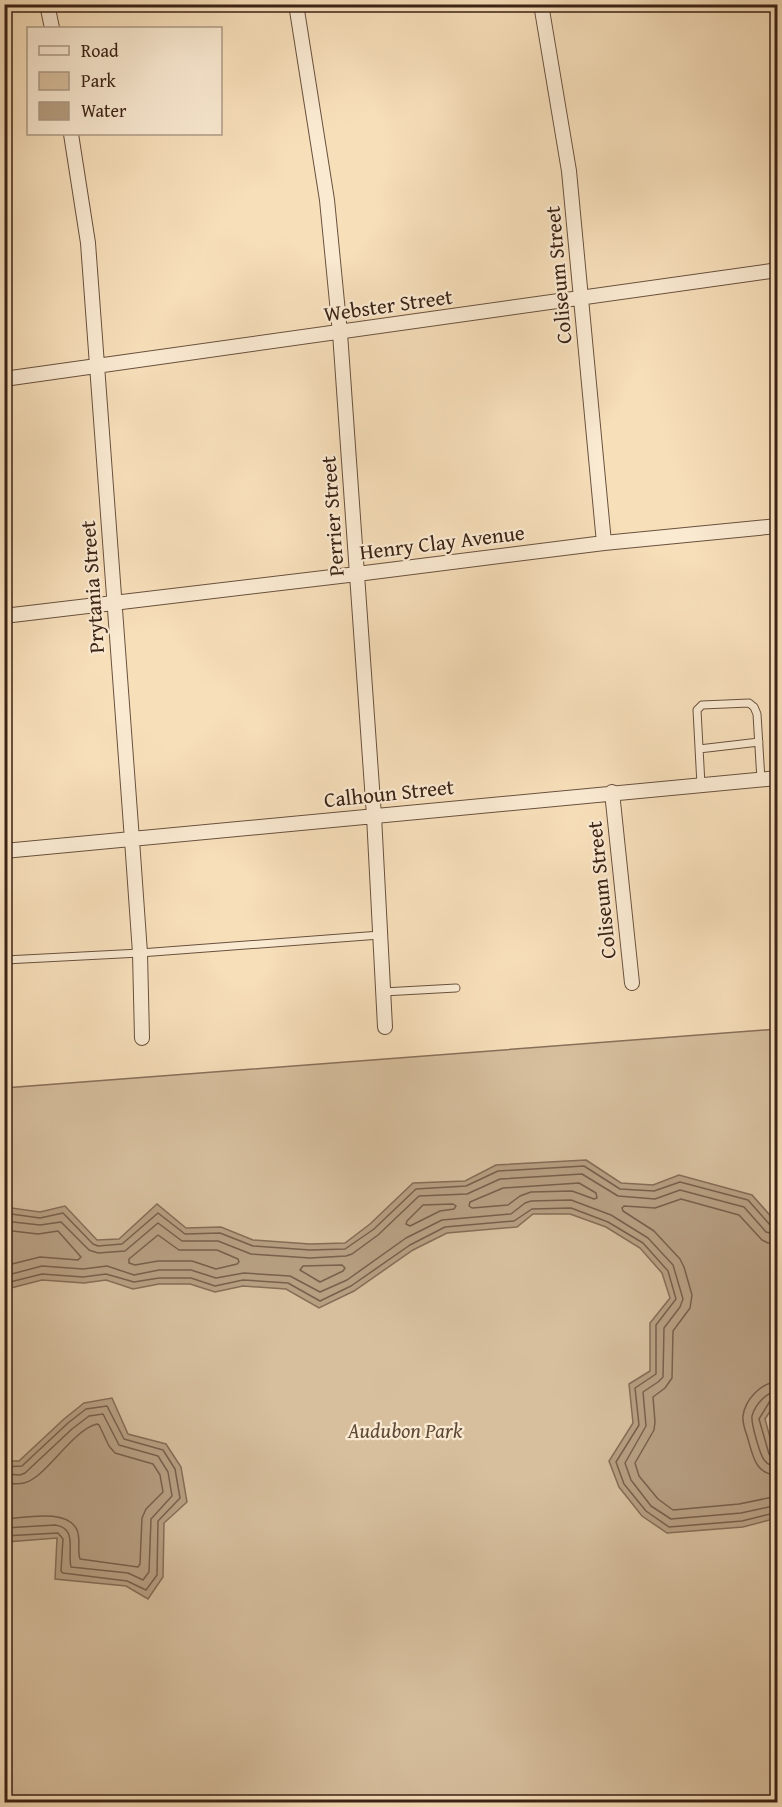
<svg xmlns="http://www.w3.org/2000/svg" width="782" height="1807" font-family="'Gentium Book Plus',serif">
  <rect width="100%" height="100%" fill="#f7dfba"/>
  <filter id="stains"><feTurbulence type="fractalNoise" baseFrequency=".00333" numOctaves="4"/><feColorMatrix values="0 0 0 0 .2 0 0 0 0 .09 0 0 0 0 .02 0 0 0 .5 -.17"/></filter>
  <radialGradient id="worn" r=".72"><stop offset=".6" stop-color="#630" stop-opacity="0"/><stop offset="1" stop-color="#630" stop-opacity=".3"/></radialGradient>
  <path fill="#d7bf9e" stroke="#88705a" stroke-width="1.5" d="M777,1029V1802H5L4,1088Z"/>
  <path fill="#b79f82" stroke="#856d56" stroke-width="1.5" d="M586,1160L621,1183L653,1185L679,1175L752,1195L776,1222L778,1237L777,1401L765,1419L777,1463V1518L743,1527L667,1533L642,1516L619,1487L609,1461L633,1423L629,1384L650,1371V1323L670,1298L662,1273L640,1248L606,1227L570,1214H533L517,1227L447,1233L413,1250L354,1291L319,1308L286,1289L243,1286L215,1292L190,1284H159L133,1289L106,1280L84,1283L42,1280L11,1288L5,1294V1207L40,1212L65,1206L97,1240L119,1239L157,1204L186,1228L221,1227L253,1240L310,1244L345,1243L370,1224L413,1183L465,1181L496,1165Z
    M112,1398L128,1434L166,1444L181,1467L187,1502L164,1523L163,1577L148,1599L126,1586L55,1579L57,1538L6,1542L5,1544V1461H19L64,1419L84,1403Z"/>
  <g fill="none" stroke-linecap="round" stroke-linejoin="round">
    <path stroke="#78604c" stroke-width="1.5" d="M579,1183L596,1193L597,1198L594,1199L572,1191L531,1192L520,1196L508,1205L472,1208L469,1206L470,1202L503,1188Z
      M453,1204L456,1206L454,1209L440,1211L410,1226L406,1224L407,1221L423,1205Z
      M4,1213L40,1218L63,1213L93,1244L98,1246L122,1244L158,1213L185,1234L220,1233L253,1246L310,1250L345,1249L374,1229L416,1189L466,1186L498,1171L584,1166L620,1189L654,1191L680,1182L748,1200L771,1226L778,1228
      M4,1221L40,1225L61,1222L89,1250L98,1253L125,1251L158,1223L182,1241H218L251,1254L310,1258L346,1256L352,1254L378,1235L419,1196L467,1194L500,1179L582,1174L618,1196L655,1199L680,1190L744,1207L766,1232L778,1235
      M4,1230L38,1234L58,1231L81,1257L78,1260L40,1257L4,1266
      M158,1235L179,1250H217L238,1259L239,1262L237,1264L216,1269L192,1261H158L135,1265L129,1263V1259Z
      M778,1244L768,1243L762,1240L739,1215L681,1199L655,1208L624,1206L622,1208L623,1211L654,1231L680,1259L684,1267L692,1295L690,1308L673,1331L672,1378L665,1388L653,1397L655,1422L654,1430L635,1463L639,1476L658,1499L673,1510L739,1504L778,1496
      M342,1265L345,1268L343,1271L320,1282L300,1270L303,1266Z
      M4,1276L42,1266L83,1269L107,1266L134,1275L159,1270H191L216,1278L244,1273L290,1276L320,1292L347,1280L406,1238L442,1220L511,1214L525,1203L531,1201L571,1200L611,1215L648,1238L673,1265L683,1299L680,1307L664,1328L663,1377L658,1382L643,1392L646,1426L625,1463L631,1480L651,1506L671,1519L741,1513L778,1505
      M4,1286L10,1282L42,1274L83,1277L106,1274L134,1282L159,1278H191L215,1286L243,1280L288,1283L320,1301L351,1286L410,1245L445,1227L514,1221L532,1209L571,1208L608,1222L643,1243L668,1271L676,1299L656,1325V1374L635,1388L639,1425L616,1462L624,1484L646,1511L669,1527L742,1521L778,1512
      M778,1382C761,1382 745,1400 743,1416C742,1424 746,1432 748,1439C753,1457 756,1475 778,1475
      M778,1391C766,1392 755,1405 752,1416C751,1423 760,1456 765,1461C768,1465 772,1466 778,1466
      M778,1399L770,1401L759,1419L769,1454L773,1458L778,1459
      M4,1467L22,1466L68,1423L86,1409L107,1406L124,1439L163,1450L175,1469L180,1498L158,1521L157,1575L146,1590L127,1581L63,1573L61,1571L63,1539L58,1533L4,1536
      M4,1474L20,1475L25,1473L72,1429L89,1416L103,1414L119,1445L158,1456L168,1472L172,1496L151,1519L149,1572L143,1580L128,1573L71,1567C67,1551 78,1528 55,1525L4,1528
      M4,1483C11,1483 17,1485 24,1483C46,1478 72,1430 97,1424L99,1425L109,1446L115,1453L153,1464L160,1475L163,1492L146,1509L142,1518L140,1564L138,1567L80,1559C77,1550 81,1539 77,1530C67,1508 25,1518 4,1519"/>
    <defs>
      <path id="service" d="M699,749L759,742
        M701,785L697,710L702,705L749,703L754,707L757,714L761,780
        M5,960L140,953L380,935
        M383,992L456,988"/>
      <path id="minor" d="M47,4L52,28
        M296,4L327,200L340,333L374,816L385,1027
        M541,4L569,171L604,543
        M71,134L88,243L132,840L140,953L142,1038
        M4,379L778,270
        M4,616L357,574L604,543L778,526
        M612,792L632,983
        M4,851L778,778"/>
    </defs>
    <use href="#service" stroke="#69513e" stroke-width="9"/>
    <use href="#minor" stroke="#69513e" stroke-width="16"/>
    <use href="#service" stroke="#faead2" stroke-width="7"/>
    <use href="#minor" stroke="#faead2" stroke-width="14"/>
  </g>
  <g text-anchor="middle" dominant-baseline="central" stroke-width="4.5" stroke-linejoin="round" paint-order="stroke">
    <g font-size="21" fill="#3a2215" stroke="#faead2">
      <text transform="translate(558 275) rotate(-95)">Coliseum Street</text>
      <text transform="translate(388 305) rotate(-8)">Webster Street</text>
      <text transform="translate(332 516) rotate(-94)">Perrier Street</text>
      <text transform="translate(442 542) rotate(-7)">Henry Clay Avenue</text>
      <text transform="translate(92 587) rotate(-94)">Prytania Street</text>
      <text transform="translate(389 793) rotate(-6)">Calhoun Street</text>
      <text transform="translate(601 890) rotate(-96)">Coliseum Street</text>
    </g>
    <g font-size="21" font-style="italic" fill="#614937" stroke="#faead2">
      <text x="405" y="1430">Audubon Park</text>
    </g>
  </g>
  <rect width="782" height="1807" fill="none" stroke="#f7dfba" stroke-width="24"/>
  <rect x="6" y="6" width="770" height="1795" fill="none" stroke="#3a2215" stroke-width="3"/>
  <rect x="12" y="12" width="758" height="1783" fill="none" stroke="#3a2215" stroke-width="1.5"/>
  <rect x="27" y="27" width="195" height="108" fill="#faead2" stroke="#ad9a86" stroke-width="1.5"/>
  <rect x="39" y="46" width="30" height="9" fill="#faead2" stroke="#ad9a86" stroke-width="1.5"/>
  <text x="81" y="57" font-size="18" fill="#3a2215">Road</text>
  <rect x="39" y="72" width="30" height="18" fill="#d7bf9e" stroke="#ad9a86" stroke-width="1.5"/>
  <text x="81" y="87" font-size="18" fill="#3a2215">Park</text>
  <rect x="39" y="102" width="30" height="18" fill="#b79f82" stroke="#ad9a86" stroke-width="1.5"/>
  <text x="81" y="117" font-size="18" fill="#3a2215">Water</text>
  <rect width="100%" height="100%" filter="url(#stains)"/>
  <rect width="100%" height="100%" fill="url(#worn)"/>
</svg>
